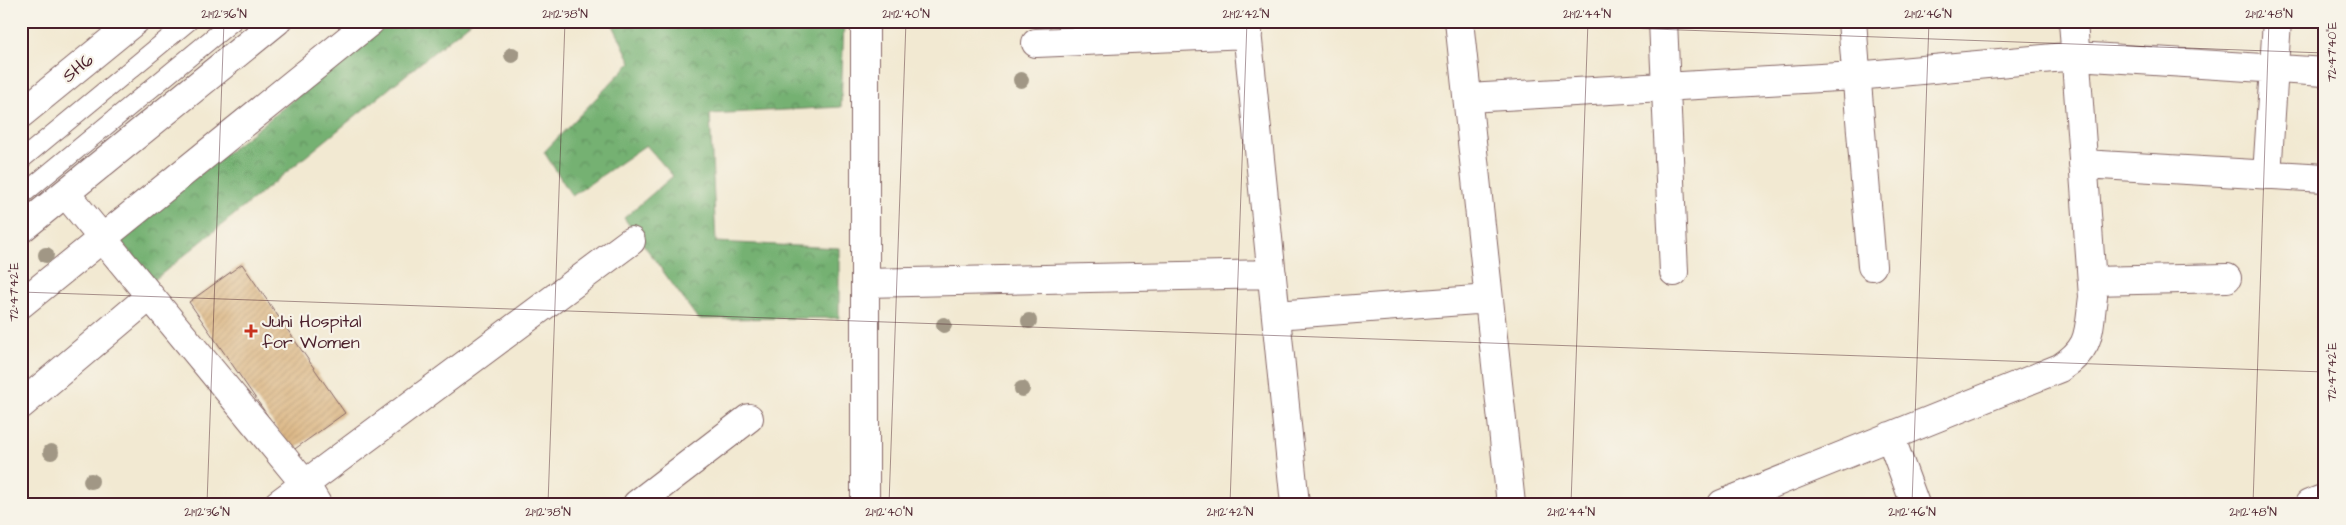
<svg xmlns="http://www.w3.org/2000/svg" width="2346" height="525" font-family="'Architects Daughter',sans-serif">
  <defs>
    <pattern id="forest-crowns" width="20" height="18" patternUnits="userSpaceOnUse" patternTransform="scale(1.25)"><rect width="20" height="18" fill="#74b172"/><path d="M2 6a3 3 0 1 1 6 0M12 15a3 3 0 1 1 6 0" fill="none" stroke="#618f5e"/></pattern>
    <pattern id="building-hatch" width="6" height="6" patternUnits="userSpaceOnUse" patternTransform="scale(1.25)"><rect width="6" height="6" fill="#dcb785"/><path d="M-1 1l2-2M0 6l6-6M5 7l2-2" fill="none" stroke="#be9d73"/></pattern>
  </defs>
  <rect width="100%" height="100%" fill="#f7f3e8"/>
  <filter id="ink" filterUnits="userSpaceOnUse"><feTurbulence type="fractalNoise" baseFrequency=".02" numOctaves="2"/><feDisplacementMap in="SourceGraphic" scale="10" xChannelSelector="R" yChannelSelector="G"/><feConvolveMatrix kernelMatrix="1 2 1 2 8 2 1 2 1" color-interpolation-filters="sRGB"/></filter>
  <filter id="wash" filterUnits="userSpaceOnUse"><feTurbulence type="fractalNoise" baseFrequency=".0096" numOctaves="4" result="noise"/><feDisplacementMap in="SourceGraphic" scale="20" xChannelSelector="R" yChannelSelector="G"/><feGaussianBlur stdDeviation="1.12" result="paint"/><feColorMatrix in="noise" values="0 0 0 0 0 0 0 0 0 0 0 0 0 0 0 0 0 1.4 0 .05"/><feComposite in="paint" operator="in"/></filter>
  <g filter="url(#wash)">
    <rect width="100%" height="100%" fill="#f2e9d2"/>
    <path fill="url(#forest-crowns)" stroke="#5f684e" d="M388,21H472L153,281L118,238L266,122Z
      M611,21H844L841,107L710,114L716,242L839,248V318L698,319L624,218L673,176L646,145L572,196L544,152L631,62Z"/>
    <g id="blocks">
      <path fill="url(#building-hatch)" d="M242,264L345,413L292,451L189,302Z"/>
    </g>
  </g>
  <g filter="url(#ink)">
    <use href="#blocks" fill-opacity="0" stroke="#856665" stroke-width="1"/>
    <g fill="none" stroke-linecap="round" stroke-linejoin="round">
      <defs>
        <path id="lane" d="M21,160L189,21
          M21,196L233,21"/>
        <path id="street" d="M1246,21L1295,504
          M1459,21L1511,504
          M1663,21L1674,272
          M1852,21L1872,266
          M1036,43L1248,34
          M1468,98L1856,76L2076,56L2325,72
          M2083,164L2325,178
          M2267,175L2277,21
          M66,194L305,484L317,504
          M2092,281L2227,278
          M865,283L1272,274
          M21,304L371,21
          M1276,315L1489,299
          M21,405L150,296
          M1890,436L1915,504
          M278,504L631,241
          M637,504L749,418
          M865,504V21
          M1722,504L2060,368C2092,347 2088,333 2093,297L2073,21
          M2309,504L2325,498"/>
        <path id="primary" d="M21,114L135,21
          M21,229L277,21"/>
      </defs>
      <use href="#lane" stroke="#856665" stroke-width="20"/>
      <use href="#street" stroke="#856665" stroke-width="30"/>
      <use href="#primary" stroke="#856665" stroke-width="30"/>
      <use href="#lane" stroke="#fff" stroke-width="18"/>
      <use href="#street" stroke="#fff" stroke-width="28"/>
      <use href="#primary" stroke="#fff" stroke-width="28"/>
    </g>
    <g fill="#a19785">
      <circle cx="512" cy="55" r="8"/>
      <circle cx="1021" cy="80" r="8"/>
      <circle cx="46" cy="255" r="8"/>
      <circle cx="1029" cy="321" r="8"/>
      <circle cx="944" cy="325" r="8"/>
      <circle cx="1022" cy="389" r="8"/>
      <circle cx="51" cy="452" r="8"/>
      <circle cx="91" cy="481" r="8"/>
    </g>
  </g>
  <path fill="none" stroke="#4a1f2b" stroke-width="1" stroke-opacity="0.45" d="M1429,21L2325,53M21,292L2325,372M207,504L224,21M548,504L565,21M889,504L906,21M1230,504L1247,21M1571,504L1588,21M1912,504L1929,21M2253,504L2269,21"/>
  <path fill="#c8321e" stroke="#f7f3e8" stroke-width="2" d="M248.5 323.5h5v5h5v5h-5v5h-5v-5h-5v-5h5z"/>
  <g text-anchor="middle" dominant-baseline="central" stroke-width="4.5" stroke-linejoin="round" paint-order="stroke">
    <g font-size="18" fill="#4a1f2b" stroke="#f7f3e8">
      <text transform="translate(78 68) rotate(-39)">SH6</text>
    </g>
    <g font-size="18" fill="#4a1f2b" stroke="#f7f3e8" text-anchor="start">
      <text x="262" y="321">Juhi Hospital<tspan x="262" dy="21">for Women</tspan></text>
    </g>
  </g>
  <rect width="2346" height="525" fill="none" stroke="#f7f3e8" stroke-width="55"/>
  <rect x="28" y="28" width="2290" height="470" fill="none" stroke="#4a1f2b" stroke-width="2"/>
  <g font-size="12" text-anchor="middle" fill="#4a1f2b">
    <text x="224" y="18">21°12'36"N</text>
    <text x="565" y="18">21°12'38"N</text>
    <text x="906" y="18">21°12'40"N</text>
    <text x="1246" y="18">21°12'42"N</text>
    <text x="1587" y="18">21°12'44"N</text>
    <text x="1928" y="18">21°12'46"N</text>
    <text x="2269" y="18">21°12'48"N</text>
    <text transform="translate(2332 52) rotate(-90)" y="4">72°47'40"E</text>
    <text transform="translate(14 292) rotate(-90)" y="4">72°47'42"E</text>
    <text transform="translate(2332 372) rotate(-90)" y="4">72°47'42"E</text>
    <text x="207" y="516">21°12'36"N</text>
    <text x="548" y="516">21°12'38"N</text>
    <text x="889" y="516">21°12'40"N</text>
    <text x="1230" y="516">21°12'42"N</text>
    <text x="1571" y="516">21°12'44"N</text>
    <text x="1912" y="516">21°12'46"N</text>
    <text x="2253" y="516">21°12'48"N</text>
  </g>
</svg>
